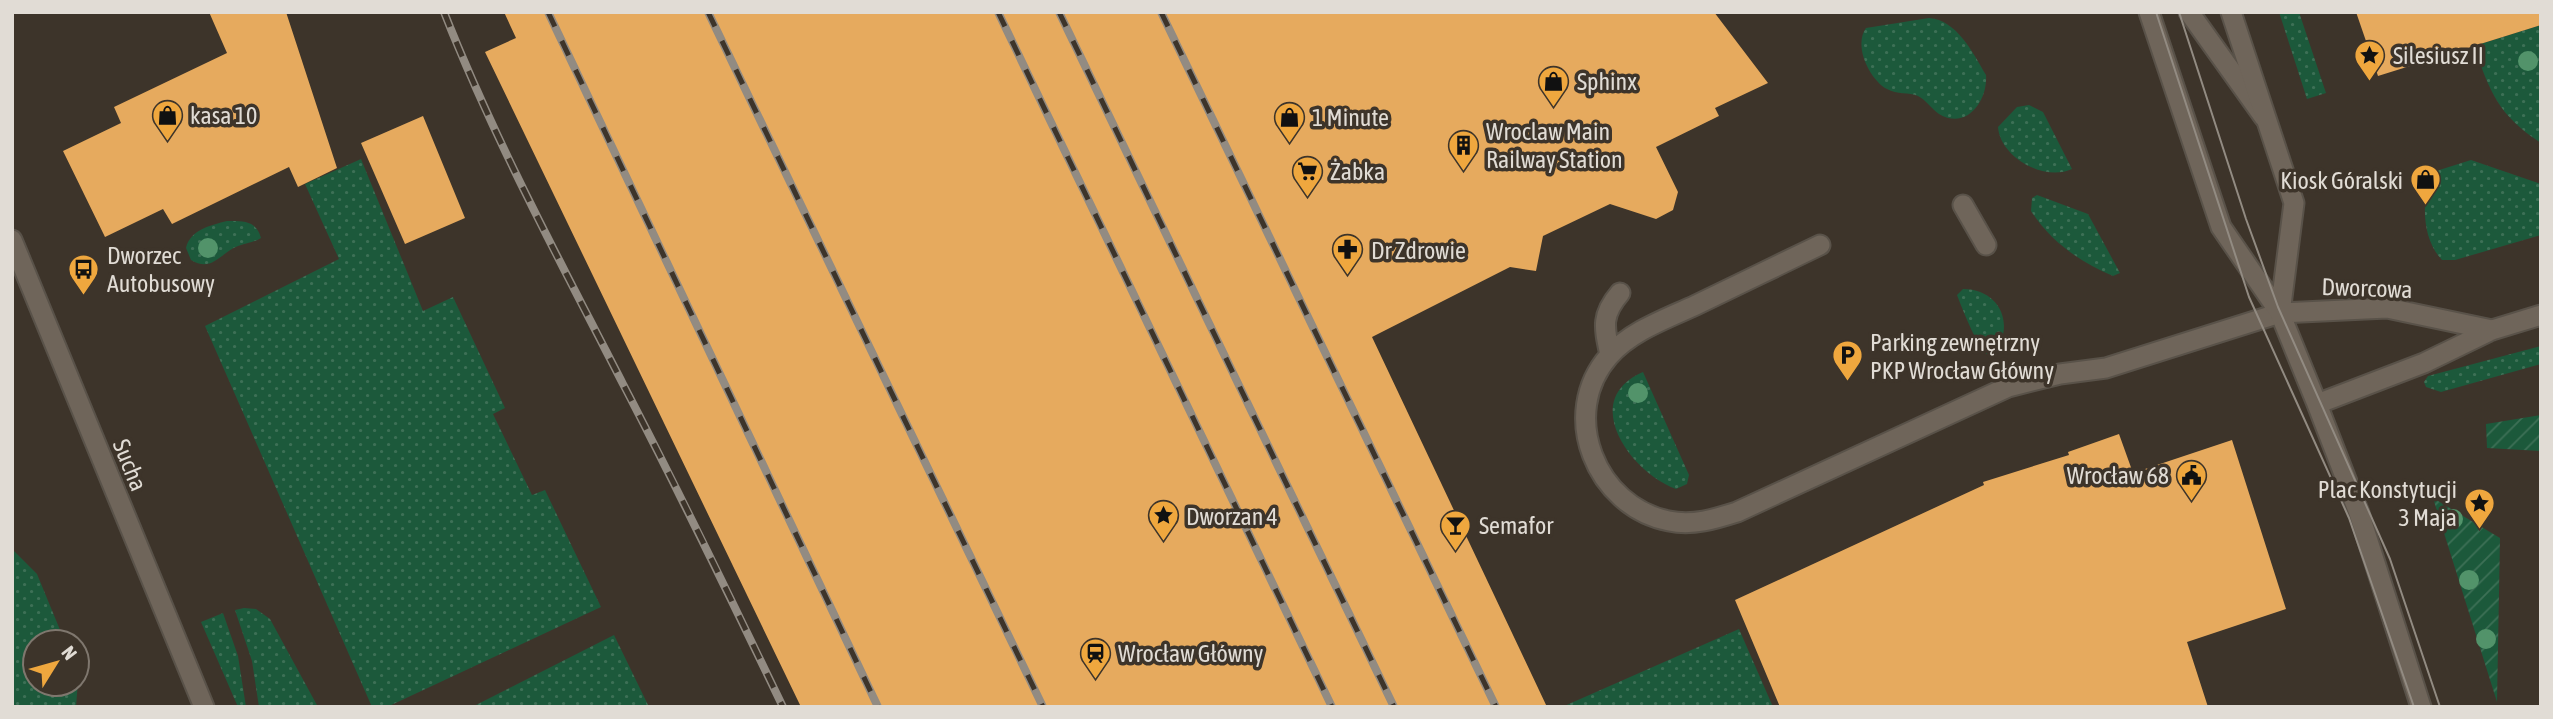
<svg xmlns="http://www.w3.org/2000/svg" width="2553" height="719" font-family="'Asap Condensed',sans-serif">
  <defs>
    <pattern id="grass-dots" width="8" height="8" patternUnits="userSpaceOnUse" patternTransform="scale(1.75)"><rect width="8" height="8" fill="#1c593b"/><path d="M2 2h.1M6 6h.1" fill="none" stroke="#3d7056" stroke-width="1.8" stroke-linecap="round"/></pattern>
    <pattern id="garden-furrows" width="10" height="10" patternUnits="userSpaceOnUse" patternTransform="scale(1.75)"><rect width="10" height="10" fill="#1c593b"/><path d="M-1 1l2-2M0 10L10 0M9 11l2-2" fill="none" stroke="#3d7056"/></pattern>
  </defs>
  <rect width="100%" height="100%" fill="#3d342a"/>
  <path fill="url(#grass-dots)" d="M2279,12H2299L2326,93L2307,99Z
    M1929,18C1957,20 1973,53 1986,75C1988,100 1967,131 1939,114C1932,109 1926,100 1918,96C1909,92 1897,95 1887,89C1870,80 1853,46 1866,28Z
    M2541,25V143C2498,115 2490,92 2474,46Z
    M2029,105L2043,112L2072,169C2044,182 2000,157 1998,127L2017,107Z
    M361,159L423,311L453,297L505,408L493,414L532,495L545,490L601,607L387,707H372L205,326L339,259L305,184Z
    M2471,160L2541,184V235L2455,260H2442C2421,238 2421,197 2433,172Z
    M2037,195L2088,214L2120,273L2113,276C2080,262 2051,242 2031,211L2032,198Z
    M227,221C243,221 256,220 261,238C253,243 246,243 238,246C220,253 212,273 191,260L186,248C190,230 211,225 227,221Z
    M1963,289C2002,289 2017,329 1991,357C1979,353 1962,308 1957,295Z
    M2541,346V364L2441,392L2426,387L2424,382L2428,376Z
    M1643,372L1689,475L1687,484L1676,489C1631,473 1578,400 1643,372Z
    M12,549L37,574L65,642H35V684H77V678L78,681L76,707H12Z
    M244,608L256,609L270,619L318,707H259L252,661L235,610Z
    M223,613L238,656L246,707H238L201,622Z
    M1739,629L1773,707H1562Z
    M614,635L649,707H472Z"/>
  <path fill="url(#garden-furrows)" d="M2541,415V451L2487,448L2486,424Z
    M2433,498L2500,538L2497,702Z"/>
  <path fill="#e6aa5e" d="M209,12H286L337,168L298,187L289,167L172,224L163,209L105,237L63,151L121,123L114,107L227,53Z
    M504,12H1714L1768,83L1715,108L1719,116L1656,147L1678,192L1673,210L1656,219L1610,204L1543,236L1536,271L1510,267L1372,337L1547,707H801L485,52L516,38Z
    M2356,12H2541V25L2378,76Z
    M423,116L465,218L405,244L361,143Z
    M2119,434L2133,473L2232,440L2286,609L2187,642L2208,707H1780L1735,600L1984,485L1983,482L2069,455L2068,452Z"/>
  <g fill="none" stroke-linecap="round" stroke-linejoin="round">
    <defs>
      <path id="service" d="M2189,12L2264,117
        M1963,205L1986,245
        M1820,245C1779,265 1737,285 1696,305C1666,319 1631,331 1609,356C1558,414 1596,507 1669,521C1693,526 1715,519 1737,512L2008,387L2060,374L2106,368L2280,313
        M1610,355C1604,327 1601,315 1620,293"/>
      <path id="minor" d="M12,240L204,707"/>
      <path id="tertiary" d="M2149,12L2221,227L2280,313L2317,404L2359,513L2421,707
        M2231,12L2294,203L2280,313
        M2280,313L2387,308L2492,330
        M2317,404L2424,363L2492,330L2541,315"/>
    </defs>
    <use href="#service" stroke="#595249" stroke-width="23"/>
    <use href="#minor" stroke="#595249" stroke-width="23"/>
    <use href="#tertiary" stroke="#595249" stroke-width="23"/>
    <use href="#service" stroke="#6f655a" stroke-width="19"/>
    <use href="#minor" stroke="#6f655a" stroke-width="19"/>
    <use href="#tertiary" stroke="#6f655a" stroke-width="19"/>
    <path stroke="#928b82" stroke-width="2" d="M2156,12L2249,297L2349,518L2414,707
      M2179,12L2246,219L2278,307L2390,559L2440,707"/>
    <defs>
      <path id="rail" d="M444,12C495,141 560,261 623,384C679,491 731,599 783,707
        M548,12L878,707
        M708,12L1043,707
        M998,12L1332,707
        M1059,12L1394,707
        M1161,12L1496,707"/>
    </defs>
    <use href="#rail" stroke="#928b82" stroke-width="8"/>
    <use href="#rail" stroke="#3d342a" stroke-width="5" stroke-dasharray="16" stroke-linecap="butt"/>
  </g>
  <g fill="#52936a">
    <circle cx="2528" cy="61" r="10"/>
    <circle cx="208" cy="248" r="10"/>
    <circle cx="1638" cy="393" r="10"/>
    <circle cx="2453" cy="519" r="10"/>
    <circle cx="2469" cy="580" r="10"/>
    <circle cx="2486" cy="639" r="10"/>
  </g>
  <defs>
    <symbol id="sight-pin" viewBox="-11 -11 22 30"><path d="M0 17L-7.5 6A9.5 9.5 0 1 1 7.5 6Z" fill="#efa73e" stroke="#3d342a"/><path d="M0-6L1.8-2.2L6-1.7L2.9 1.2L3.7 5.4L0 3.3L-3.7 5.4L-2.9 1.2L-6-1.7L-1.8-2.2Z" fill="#111"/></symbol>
    <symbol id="shop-pin" viewBox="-11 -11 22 30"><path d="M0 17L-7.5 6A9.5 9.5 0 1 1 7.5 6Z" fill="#efa73e" stroke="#3d342a"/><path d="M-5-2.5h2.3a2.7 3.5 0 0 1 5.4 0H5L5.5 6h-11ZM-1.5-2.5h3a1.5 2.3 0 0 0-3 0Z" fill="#111"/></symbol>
    <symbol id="building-pin" viewBox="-11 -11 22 30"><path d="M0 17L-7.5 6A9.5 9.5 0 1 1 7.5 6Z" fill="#efa73e" stroke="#3d342a"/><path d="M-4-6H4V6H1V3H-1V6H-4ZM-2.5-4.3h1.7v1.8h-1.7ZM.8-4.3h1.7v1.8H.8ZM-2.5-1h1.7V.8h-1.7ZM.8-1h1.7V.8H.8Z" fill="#111"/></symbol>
    <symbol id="supermarket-pin" viewBox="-11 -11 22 30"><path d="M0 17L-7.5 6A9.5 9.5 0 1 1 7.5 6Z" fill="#efa73e" stroke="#3d342a"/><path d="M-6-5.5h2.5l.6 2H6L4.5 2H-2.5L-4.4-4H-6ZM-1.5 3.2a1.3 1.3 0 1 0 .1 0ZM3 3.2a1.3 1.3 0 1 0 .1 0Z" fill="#111"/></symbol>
    <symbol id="pharmacy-pin" viewBox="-11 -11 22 30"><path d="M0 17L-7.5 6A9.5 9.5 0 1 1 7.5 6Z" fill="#efa73e" stroke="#3d342a"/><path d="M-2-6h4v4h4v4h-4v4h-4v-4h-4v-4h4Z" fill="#111"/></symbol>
    <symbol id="bus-pin" viewBox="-11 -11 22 30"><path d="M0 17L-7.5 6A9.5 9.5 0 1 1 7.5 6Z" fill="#efa73e" stroke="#3d342a"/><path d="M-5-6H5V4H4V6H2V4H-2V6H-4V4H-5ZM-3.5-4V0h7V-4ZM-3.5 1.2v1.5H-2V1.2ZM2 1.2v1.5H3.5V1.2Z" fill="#111"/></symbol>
    <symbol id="parking-pin" viewBox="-11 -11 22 30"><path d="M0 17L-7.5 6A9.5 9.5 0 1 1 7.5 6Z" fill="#efa73e" stroke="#3d342a"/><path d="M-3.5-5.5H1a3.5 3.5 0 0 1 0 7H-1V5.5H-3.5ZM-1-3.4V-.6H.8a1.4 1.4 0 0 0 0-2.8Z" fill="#111"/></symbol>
    <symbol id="civic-pin" viewBox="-11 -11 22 30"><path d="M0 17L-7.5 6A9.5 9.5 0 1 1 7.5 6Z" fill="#efa73e" stroke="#3d342a"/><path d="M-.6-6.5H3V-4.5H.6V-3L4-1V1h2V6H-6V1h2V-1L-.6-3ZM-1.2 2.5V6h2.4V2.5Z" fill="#111"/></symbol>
    <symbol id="bar-pin" viewBox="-11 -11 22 30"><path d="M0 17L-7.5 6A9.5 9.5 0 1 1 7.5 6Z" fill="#efa73e" stroke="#3d342a"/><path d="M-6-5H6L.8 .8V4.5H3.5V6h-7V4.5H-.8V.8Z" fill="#111"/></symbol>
    <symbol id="station-pin" viewBox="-11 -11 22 30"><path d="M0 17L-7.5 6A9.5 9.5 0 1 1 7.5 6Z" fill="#efa73e" stroke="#3d342a"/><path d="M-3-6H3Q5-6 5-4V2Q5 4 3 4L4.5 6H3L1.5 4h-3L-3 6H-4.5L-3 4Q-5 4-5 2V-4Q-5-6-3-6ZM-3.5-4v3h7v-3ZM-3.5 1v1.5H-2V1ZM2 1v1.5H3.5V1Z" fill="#111"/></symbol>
  </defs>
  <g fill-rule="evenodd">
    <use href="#sight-pin" x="2352" y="38" width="35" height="47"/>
    <use href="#shop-pin" x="1536" y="64" width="35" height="47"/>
    <use href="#shop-pin" x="150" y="98" width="35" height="47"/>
    <use href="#shop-pin" x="1272" y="100" width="35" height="47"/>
    <use href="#building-pin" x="1446" y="128" width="35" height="47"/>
    <use href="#supermarket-pin" x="1290" y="154" width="35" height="47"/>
    <use href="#shop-pin" x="2408" y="162" width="35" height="47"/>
    <use href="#pharmacy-pin" x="1330" y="232" width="35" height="47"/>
    <use href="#bus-pin" x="66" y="252" width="35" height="47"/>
    <use href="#parking-pin" x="1830" y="338" width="35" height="47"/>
    <use href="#civic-pin" x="2174" y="458" width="35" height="47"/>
    <use href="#sight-pin" x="2462" y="486" width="35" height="47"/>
    <use href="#sight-pin" x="1146" y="498" width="35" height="47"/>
    <use href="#bar-pin" x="1438" y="508" width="35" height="47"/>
    <use href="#station-pin" x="1078" y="636" width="35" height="47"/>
  </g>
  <g text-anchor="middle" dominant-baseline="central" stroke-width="7" stroke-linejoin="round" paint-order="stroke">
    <g font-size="24" fill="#e1dcd5" stroke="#3d342a" text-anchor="start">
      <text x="2393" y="55">Silesiusz II</text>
      <text x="1577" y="81">Sphinx</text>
      <text x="190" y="115">kasa 10</text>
      <text x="1312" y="117">1 Minute</text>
      <text x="1486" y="131">Wroclaw Main<tspan x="1486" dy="28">Railway Station</tspan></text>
      <text x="1330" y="171">Żabka</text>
      <text x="2403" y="180" text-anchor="end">Kiosk Góralski</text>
      <text x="1371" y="250">Dr Zdrowie</text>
      <text x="107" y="255">Dworzec<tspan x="107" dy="28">Autobusowy</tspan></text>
      <text x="1870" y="342">Parking zewnętrzny<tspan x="1870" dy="28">PKP Wrocław Główny</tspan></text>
      <text x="2169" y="475" text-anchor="end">Wrocław 68</text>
      <text x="2457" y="489" text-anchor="end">Plac Konstytucji<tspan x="2457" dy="28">3 Maja</tspan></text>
      <text x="1186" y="516">Dworzan 4</text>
      <text x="1479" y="525">Semafor</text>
      <text x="1118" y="653">Wrocław Główny</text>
    </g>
    <g font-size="24" fill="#e1dcd5" stroke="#3d342a">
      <text transform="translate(2367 288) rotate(2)">Dworcowa</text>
      <text transform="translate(130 465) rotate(68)">Sucha</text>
    </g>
  </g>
  <rect width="2553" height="719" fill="none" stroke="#e1dcd5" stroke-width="28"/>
  <g transform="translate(56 663) rotate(53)"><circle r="33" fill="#3d342a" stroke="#7f776e" stroke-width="2"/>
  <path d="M0-5L12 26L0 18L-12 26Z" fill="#efa73e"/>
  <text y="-10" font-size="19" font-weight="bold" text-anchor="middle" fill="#e1dcd5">N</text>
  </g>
</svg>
